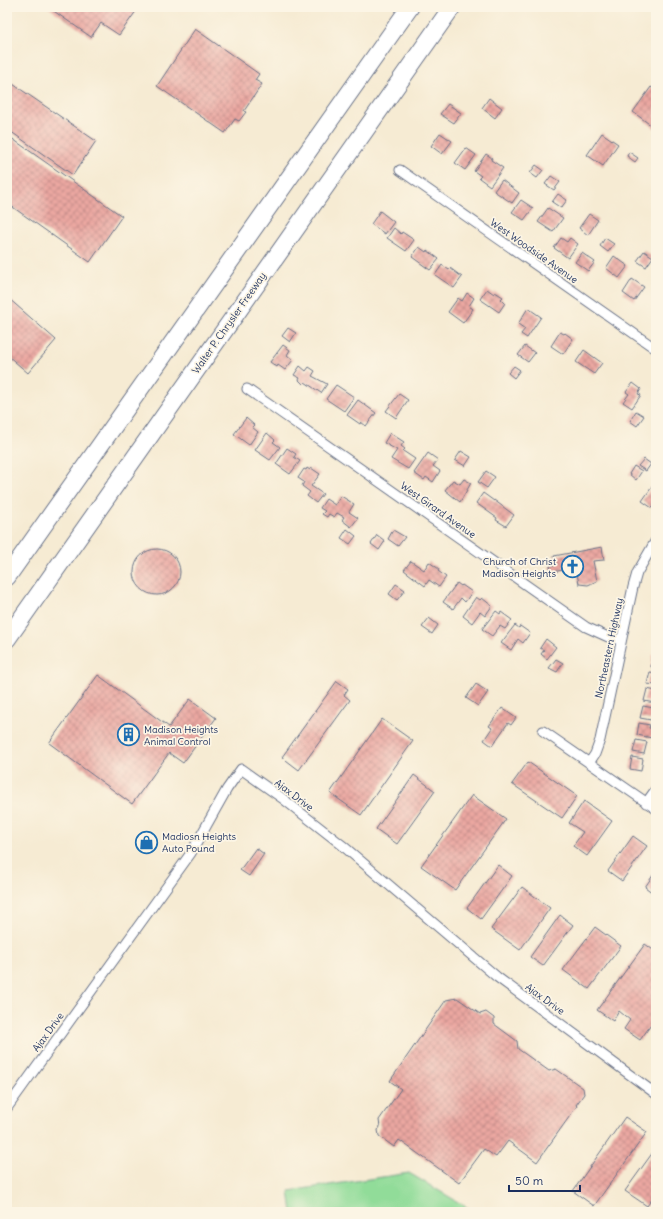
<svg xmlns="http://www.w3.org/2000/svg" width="663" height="1219" font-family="Delius,sans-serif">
  <defs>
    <pattern id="building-cross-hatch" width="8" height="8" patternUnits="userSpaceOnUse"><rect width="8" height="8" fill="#eba7a1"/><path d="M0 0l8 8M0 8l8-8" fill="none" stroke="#be8886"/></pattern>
  </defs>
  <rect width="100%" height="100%" fill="#fcf5e5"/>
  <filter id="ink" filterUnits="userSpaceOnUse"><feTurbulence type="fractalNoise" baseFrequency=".025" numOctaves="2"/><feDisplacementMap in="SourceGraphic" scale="8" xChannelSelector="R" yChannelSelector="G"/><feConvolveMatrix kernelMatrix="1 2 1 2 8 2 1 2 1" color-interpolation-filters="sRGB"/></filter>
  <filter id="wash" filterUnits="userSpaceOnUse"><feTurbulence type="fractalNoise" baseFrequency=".012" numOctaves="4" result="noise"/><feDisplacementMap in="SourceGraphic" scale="16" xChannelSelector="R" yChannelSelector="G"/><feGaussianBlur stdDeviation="0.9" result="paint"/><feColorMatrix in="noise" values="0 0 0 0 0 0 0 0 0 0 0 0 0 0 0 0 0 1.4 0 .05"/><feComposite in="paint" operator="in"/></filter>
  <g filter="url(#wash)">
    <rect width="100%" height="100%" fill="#f6ebd3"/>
    <path fill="#91dc99" stroke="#56867c" d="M409,1173L475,1212H292L289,1191Z"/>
    <g id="blocks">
      <path fill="url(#building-cross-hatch)" d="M48,7H139L119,35L101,23L91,37Z
        M195,29L259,74L255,80L262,84L244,111L246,112L239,121L235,119L225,133L157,86Z
        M7,80L96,141L73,175L7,129Z
        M651,87L656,90V129L633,112Z
        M489,98L502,108L495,118L482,108Z
        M448,104L461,113L454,123L440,114Z
        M440,133L452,141L442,154L431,146Z
        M602,133L618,144L603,166L587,155Z
        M7,135L122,216L90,262L7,203Z
        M466,148L476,155L465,170L455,163Z
        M629,152L638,158L635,162L627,156Z
        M486,154L492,158L491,160L503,168L490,186L479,178L481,176L474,171Z
        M536,165L543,170L537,178L530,173Z
        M551,176L560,182L554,190L545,184Z
        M502,180L519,193L512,203L494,191Z
        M558,194L567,200L561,208L552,202Z
        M521,200L533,208L524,220L512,212Z
        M548,208L563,218L553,232L538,222Z
        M380,211L394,222L385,234L371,224Z
        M589,214L598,220L588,235L579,228Z
        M394,228L401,234L402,232L414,240L406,251L387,238Z
        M561,238L567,242L570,238L578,244L568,258L554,248Z
        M605,238L614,244L608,252L600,246Z
        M419,247L426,252L427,250L439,259L430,270L412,257Z
        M644,251L653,257L646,267L637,261Z
        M582,253L595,262L588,271L575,262Z
        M614,256L628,266L619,278L606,268Z
        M442,265L449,270L450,268L462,277L454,288L435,275Z
        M632,279L644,287L634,301L623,293Z
        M487,289L494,294L495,292L503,297L501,299L505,303L499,312L480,299Z
        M467,293L474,298L469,306L473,309L463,323L448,312L458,298L462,301Z
        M7,297L56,340L28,373L7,355Z
        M528,308L541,317L527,338L521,334L525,329L518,324Z
        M288,328L296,333L290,342L282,336Z
        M560,332L564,334L565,333L573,339L563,354L551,346Z
        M283,345L290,350L287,355L293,360L285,370L278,365L277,367L270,362Z
        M525,346L535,353L528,362L518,355Z
        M584,350L602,363L594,374L576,362Z
        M300,366L306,371L309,367L315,371L312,376L327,384L321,393L305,382L303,384L299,380L300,378L294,375Z
        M514,366L520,370L514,378L508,373Z
        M633,383L641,389L638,394L641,395L632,408L623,402L629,394L626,392Z
        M336,385L354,397L344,411L326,399Z
        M399,394L408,400L396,418L386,411Z
        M358,400L376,413L366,426L361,422L360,424L347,415Z
        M636,411L644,416L637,426L630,421Z
        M246,418L254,425L252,427L258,432L249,445L234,434Z
        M267,433L275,440L273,442L280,447L270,460L255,450Z
        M390,433L404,442L401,446L405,449L403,451L415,459L408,469L391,459L397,450L384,443Z
        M287,448L296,454L294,457L300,461L290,474L276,464Z
        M461,451L471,457L465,466L455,460Z
        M428,453L438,460L433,466L440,471L433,482L426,477L424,480L414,473Z
        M644,459L651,464L646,471L638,466Z
        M634,466L642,471L636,480L629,474Z
        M307,468L310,470L311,468L320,474L311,486L323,494L316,503L307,496L310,492L302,486L304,482L298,478L304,469L306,470Z
        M486,471L495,477L487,488L478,482Z
        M464,479L471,483L460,502L445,490L453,480L460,484Z
        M654,484L656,486V502L652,508L642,501Z
        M483,493L494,501V500L514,515L506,526L496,520L497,518L476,503Z
        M341,496L354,504L349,512L358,518L351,527L342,520L344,517L337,513L334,517L329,514L327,517L322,514L325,511L320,508L326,499L335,505Z
        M347,529L356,536L350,544L341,538Z
        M393,530L405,537L398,546L388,539Z
        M377,535L385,541L379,550L371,544Z
        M602,547L604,560L593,561L597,581L588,585L579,584L576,568L551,572L550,566L556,564L554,556Z
        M134 572a23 23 0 1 1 46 0a23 23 0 1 1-46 0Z
        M411,561L424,570L429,562L439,569L438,571L446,577L439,587L429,580L425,586L404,570Z
        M457,583L461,586L462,585L472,592L465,602L461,598L453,609L443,602Z
        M396,584L405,590L397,600L389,594Z
        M476,597L480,600L482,598L492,606L485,616L480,612L472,623L463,616Z
        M496,611L500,614L501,612L512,620L505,629L500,626L492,636L482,629Z
        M429,618L438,625L432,634L422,627Z
        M515,625L519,628L520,626L530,633L523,643L518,639L511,650L501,643Z
        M546,639L556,647L547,659L541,654L544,650L540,648Z
        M653,655H656V668L651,667Z
        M556,659L563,663L557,672L549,668Z
        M650,672L656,673V685L647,684Z
        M98,675L169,727L190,699L216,718L183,763L169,753L132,804L49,743Z
        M337,681L348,689L344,695L350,700L299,770L282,757Z
        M476,684L488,692L478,706L466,698Z
        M647,689L656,691L655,703L644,701Z
        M643,706L654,708L651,720L640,718Z
        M502,708L516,718L511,725L508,723L492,746L484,740L492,728L489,726Z
        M382,719L413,741L361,815L330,793Z
        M639,723L650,725L649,728L654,729L652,738L637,735Z
        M636,740L647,742L644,754L633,752Z
        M632,757L643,759L641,771L630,769Z
        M528,762L577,796L562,818L512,784Z
        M414,775L435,791L397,844L376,829Z
        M472,795L506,819L455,890L421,866Z
        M584,801L612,821L587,856L573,846L583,832L569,823Z
        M144,833L157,842L150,851L138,841Z
        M633,836L647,846L622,881L608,871Z
        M256,848L264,854L249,876L240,870Z
        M498,865L512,876L481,919L467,908Z
        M656,871V888L653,893L645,887Z
        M522,887L550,908L520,950L491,929Z
        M560,915L573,925L543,966L530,957Z
        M595,927L621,946L589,989L563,970Z
        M645,944L656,952V971L652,976L656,979V1018L640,1040L624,1029L630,1020L619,1011L613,1021L597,1010Z
        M457,998L480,1014L486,1012L494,1018V1024L517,1041L518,1049L549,1071L556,1069L583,1088L584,1094L576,1105L577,1106L537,1162L508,1141L496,1157L484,1149L459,1183L399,1140L394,1147L379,1136L378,1130L380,1127L379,1120L401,1089L390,1081L446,1000Z
        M625,1117L647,1132L594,1206L573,1191Z
        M656,1148V1194L647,1206L625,1191Z"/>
    </g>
  </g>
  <g filter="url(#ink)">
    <use href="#blocks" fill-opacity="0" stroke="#687187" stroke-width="1"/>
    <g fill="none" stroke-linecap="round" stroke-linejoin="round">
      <defs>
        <path id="street" d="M400,170L656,349
          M247,389L586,627L608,637L621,640
          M543,731L656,809
          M589,763L595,754L600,740L633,587L637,573L656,540
          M646,803L656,789
          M7,1108L191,853L227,789L241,769L282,798L342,845L497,977L656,1094"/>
        <path id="highway" d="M7,577L410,7
          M7,639L452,7"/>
      </defs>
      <use href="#street" stroke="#687187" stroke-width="11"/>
      <use href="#highway" stroke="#687187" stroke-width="19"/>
      <use href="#street" stroke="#fff" stroke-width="9"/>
      <use href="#highway" stroke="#fff" stroke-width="17"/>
    </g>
  </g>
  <defs>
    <symbol id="church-ring" viewBox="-11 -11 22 22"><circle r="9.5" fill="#fcf5e5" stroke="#1f6fb2" stroke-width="1.5"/><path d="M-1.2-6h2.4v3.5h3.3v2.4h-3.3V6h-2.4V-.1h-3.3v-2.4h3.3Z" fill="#1f6fb2"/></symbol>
    <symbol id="building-ring" viewBox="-11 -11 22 22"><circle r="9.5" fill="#fcf5e5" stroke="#1f6fb2" stroke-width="1.5"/><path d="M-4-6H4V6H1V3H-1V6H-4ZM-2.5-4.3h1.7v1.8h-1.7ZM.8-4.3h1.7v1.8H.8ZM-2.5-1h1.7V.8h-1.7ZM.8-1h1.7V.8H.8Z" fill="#1f6fb2"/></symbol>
    <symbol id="shop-ring" viewBox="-11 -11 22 22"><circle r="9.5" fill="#fcf5e5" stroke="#1f6fb2" stroke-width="1.5"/><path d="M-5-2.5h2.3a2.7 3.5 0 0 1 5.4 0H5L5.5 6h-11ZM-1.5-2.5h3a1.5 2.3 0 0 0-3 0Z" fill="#1f6fb2"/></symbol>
  </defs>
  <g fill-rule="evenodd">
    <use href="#church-ring" x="560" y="554" width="25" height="25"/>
    <use href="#building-ring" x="116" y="722" width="25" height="25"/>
    <use href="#shop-ring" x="134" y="830" width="25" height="25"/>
  </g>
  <g text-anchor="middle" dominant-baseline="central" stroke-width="3.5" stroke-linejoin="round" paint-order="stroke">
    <g font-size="10" fill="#1b2f5e" stroke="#fcf5e5">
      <text transform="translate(534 251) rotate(35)">West Woodside Avenue</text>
      <text transform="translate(229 323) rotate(-55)">Walter P. Chrysler Freeway</text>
      <text transform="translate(438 510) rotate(35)">West Girard Avenue</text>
      <text transform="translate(609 648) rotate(-78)">Northeastern Highway</text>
      <text transform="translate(294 795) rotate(37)">Ajax Drive</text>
      <text transform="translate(545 999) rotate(36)">Ajax Drive</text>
      <text transform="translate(48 1032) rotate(-54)">Ajax Drive</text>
    </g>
    <g font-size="10" fill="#1b2f5e" stroke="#fcf5e5" text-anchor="start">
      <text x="556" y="561" text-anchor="end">Church of Christ<tspan x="556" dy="12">Madison Heights</tspan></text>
      <text x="144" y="729">Madison Heights<tspan x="144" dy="12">Animal Control</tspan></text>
      <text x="162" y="836">Madiosn Heights<tspan x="162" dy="12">Auto Pound</tspan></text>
    </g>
  </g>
  <rect width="663" height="1219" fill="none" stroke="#fcf5e5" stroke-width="24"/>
  <path d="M509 1185v6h71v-6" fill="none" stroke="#1b2f5e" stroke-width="2"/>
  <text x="515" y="1185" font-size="12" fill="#1b2f5e" stroke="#fcf5e5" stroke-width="3" paint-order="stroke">50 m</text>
</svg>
